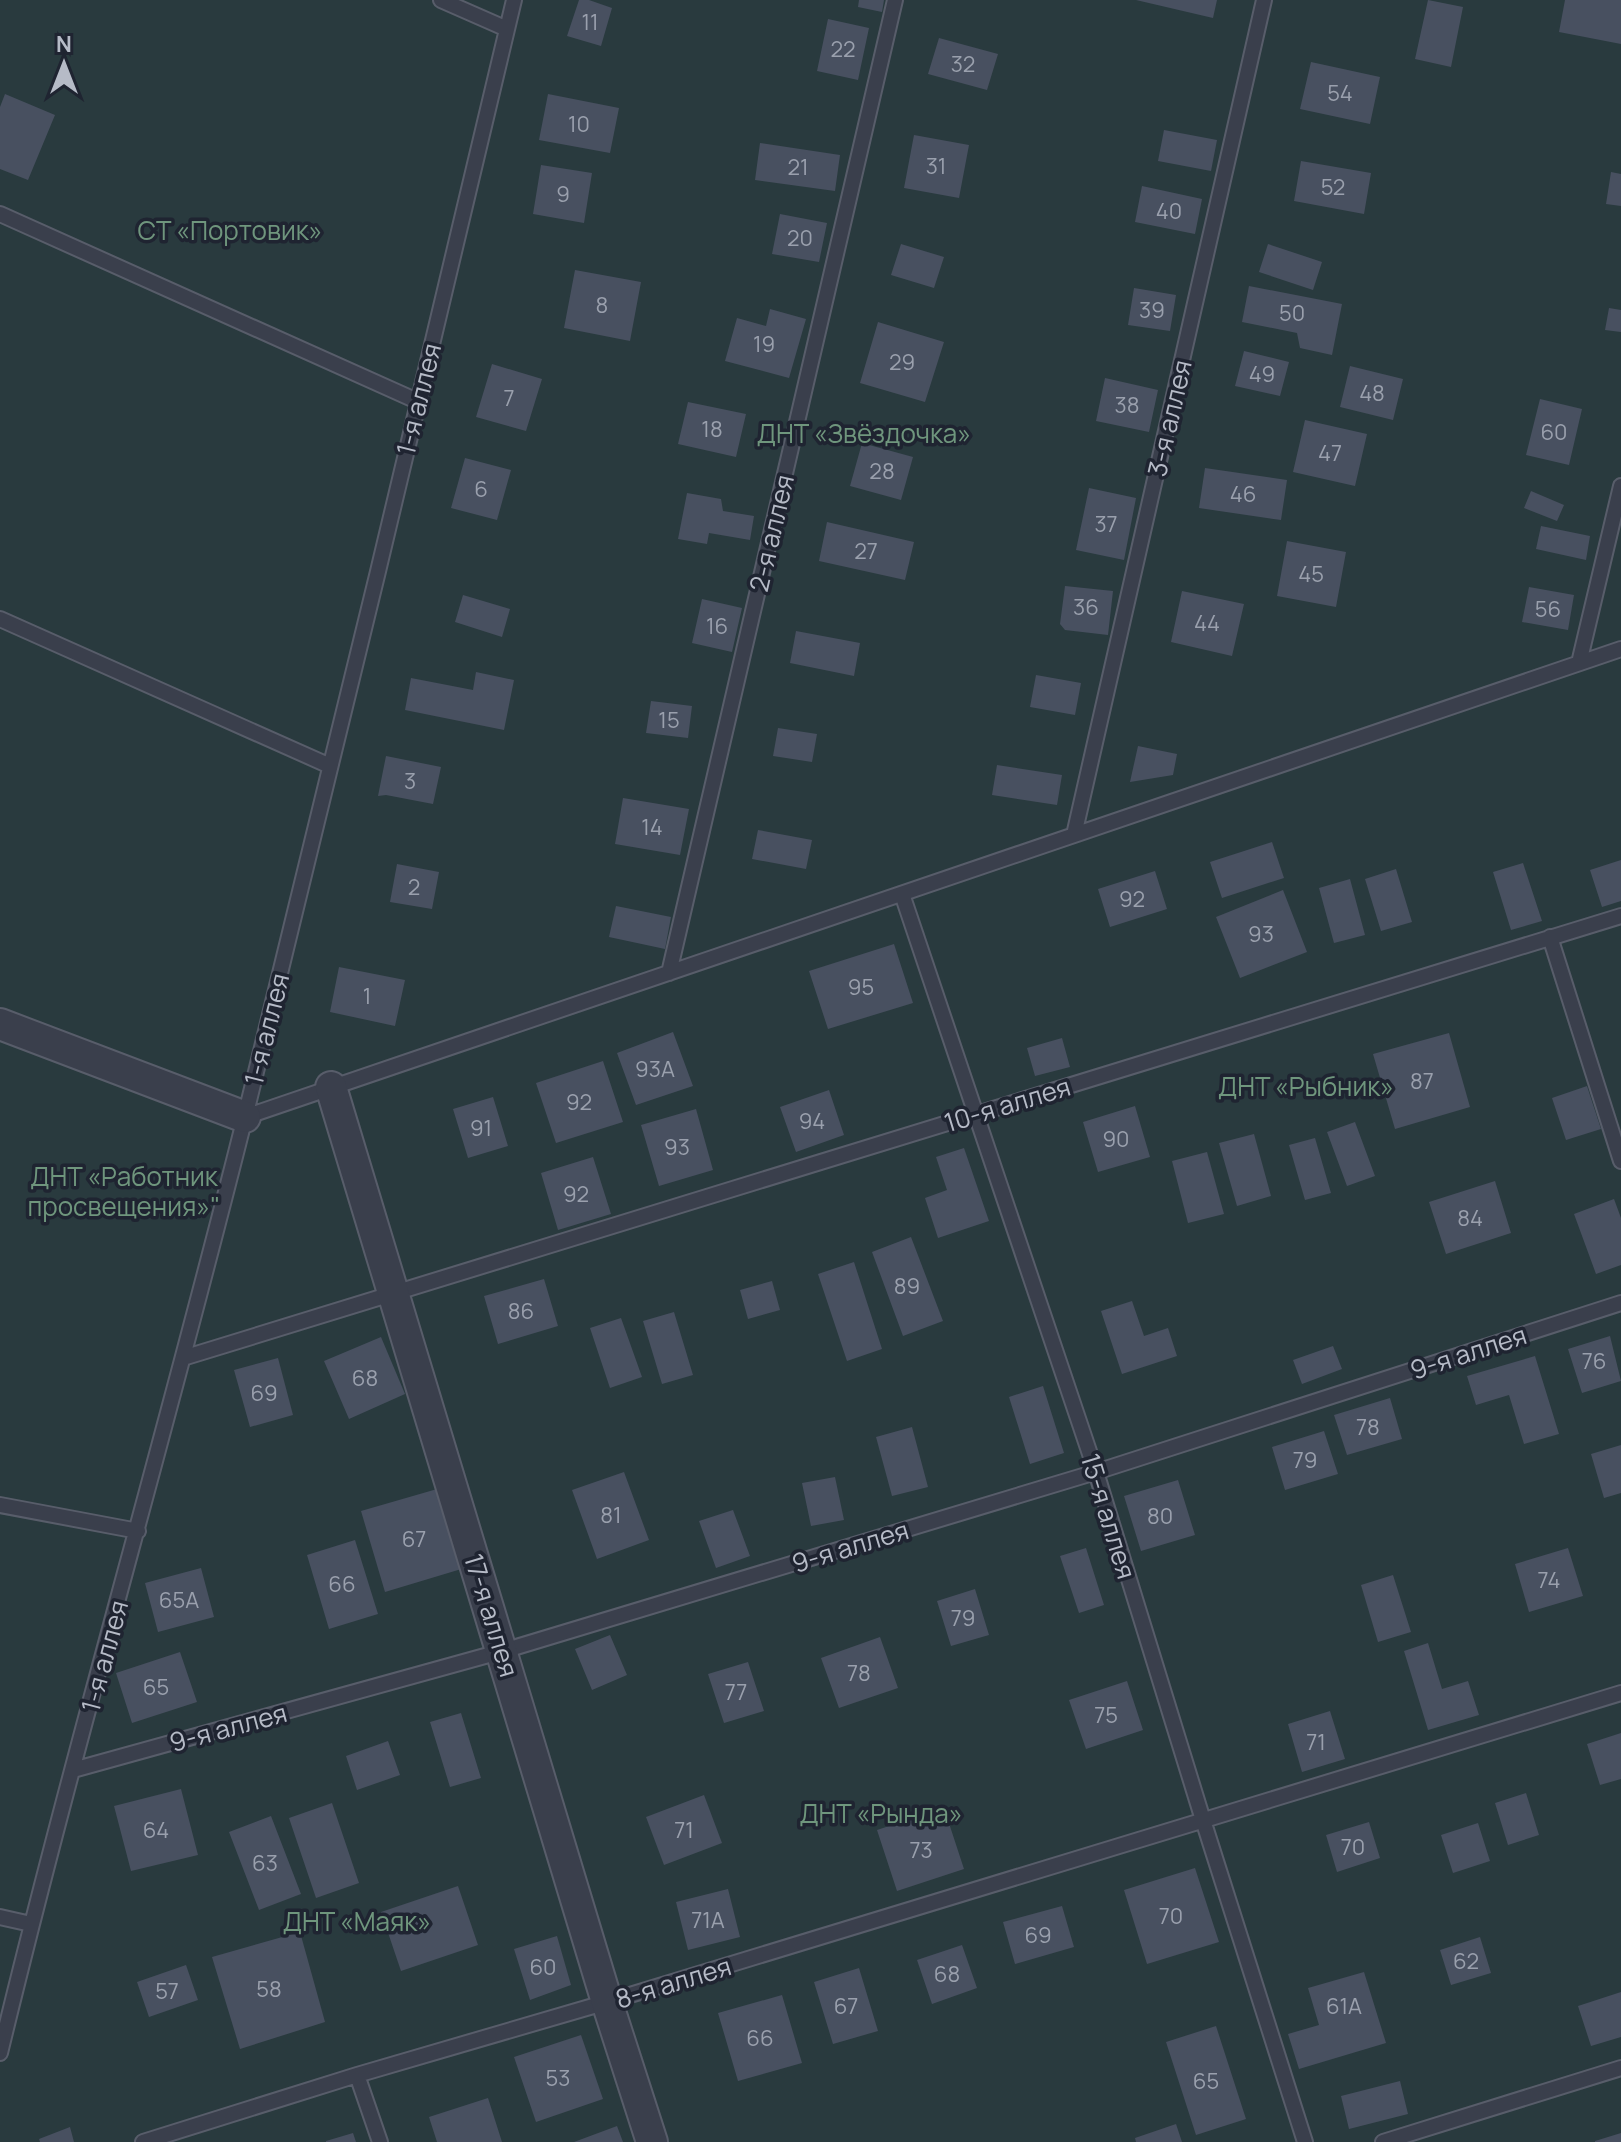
<svg xmlns="http://www.w3.org/2000/svg" width="1621" height="2142" font-family="Manrope,sans-serif">
  <rect width="100%" height="100%" fill="#262d3c"/>
  <path fill="#293a3e" d="M0,0H1621V2142H0Z"/>
  <path fill="#485060" d="M579,0H589L612,8L601,46L567,36Z
    M859,0H884L882,12L858,7Z
    M1136,0H1217L1213,18Z
    M1428,0L1463,7L1451,67L1415,59Z
    M1565,0H1621V44L1559,32Z
    M828,19L869,28L858,80L817,71Z
    M939,38L998,54L987,90L928,74Z
    M1311,62L1380,77L1370,124L1300,109Z
    M5,94L55,115L28,180L0,169V107Z
    M548,94L619,108L610,153L539,140Z
    M1164,130L1217,140L1211,171L1158,161Z
    M914,135L969,145L959,198L904,188Z
    M760,143L840,155L835,191L755,180Z
    M1301,161L1371,173L1364,214L1294,201Z
    M541,165L592,173L584,223L533,214Z
    M1611,172L1621,174V206L1606,204Z
    M1142,186L1202,199L1195,234L1135,222Z
    M780,214L827,223L819,262L772,254Z
    M901,244L944,257L934,288L891,275Z
    M1268,244L1322,262L1313,290L1259,272Z
    M575,270L641,282L630,341L564,328Z
    M1249,286L1342,304L1332,355L1300,348L1297,333L1242,322Z
    M1134,288L1176,295L1170,331L1128,325Z
    M1609,308L1621,310V332L1605,330Z
    M770,309L806,319L789,378L725,361L737,318L766,326Z
    M878,322L944,342L925,402L860,383Z
    M1244,351L1289,362L1280,396L1235,386Z
    M492,364L542,379L526,431L476,417Z
    M1350,366L1403,379L1393,420L1340,407Z
    M1105,378L1158,390L1149,432L1096,421Z
    M1540,399L1582,409L1569,465L1526,455Z
    M688,402L746,414L736,457L678,444Z
    M1305,420L1367,434L1355,486L1293,472Z
    M862,443L913,457L901,500L850,486Z
    M465,458L511,470L497,520L451,508Z
    M1205,468L1287,480L1281,520L1199,508Z
    M1089,488L1136,498L1124,560L1076,550Z
    M1531,491L1564,505L1557,521L1524,508Z
    M687,493L721,499L723,511L754,516L750,540L709,533L707,544L678,539Z
    M827,522L914,542L905,580L819,561Z
    M1541,526L1590,536L1586,560L1536,549Z
    M1287,541L1346,552L1336,607L1277,596Z
    M1065,586L1113,591L1108,635L1065,630L1060,624Z
    M1529,587L1574,595L1568,630L1522,622Z
    M1182,591L1244,604L1232,656L1171,642Z
    M463,595L510,609L502,637L455,622Z
    M702,599L742,608L732,652L692,643Z
    M796,631L860,643L854,676L790,663Z
    M476,672L514,680L504,730L405,710L411,678L473,690Z
    M1036,675L1081,683L1075,715L1030,707Z
    M651,701L692,706L688,738L646,733Z
    M778,728L817,734L812,762L773,756Z
    M1138,746L1177,754L1173,775L1130,782Z
    M386,756L441,767L433,804L386,795L378,796Z
    M997,765L1062,775L1057,805L992,795Z
    M623,798L689,809L680,855L615,844Z
    M758,830L812,840L806,869L752,859Z
    M1272,842L1284,878L1222,898L1210,862Z
    M1621,860V901L1602,907L1590,870Z
    M1523,863L1542,921L1511,930L1493,872Z
    M397,864L439,872L432,909L390,902Z
    M1396,869L1412,922L1381,931L1365,879Z
    M1155,871L1167,909L1110,927L1098,889Z
    M1350,879L1365,935L1334,943L1319,888Z
    M1283,890L1307,952L1240,978L1216,917Z
    M616,906L671,917L665,949L609,937Z
    M894,944L913,1003L828,1029L809,971Z
    M339,967L405,980L395,1026L330,1012Z
    M673,1032L693,1086L636,1105L617,1053Z
    M1449,1033L1470,1107L1395,1129L1373,1054Z
    M1062,1038L1070,1067L1035,1076L1027,1048Z
    M603,1061L623,1122L556,1143L536,1083Z
    M1587,1086L1601,1129L1566,1140L1552,1098Z
    M829,1090L844,1135L796,1152L780,1107Z
    M493,1097L508,1146L468,1158L453,1109Z
    M1135,1106L1150,1157L1098,1172L1083,1122Z
    M696,1109L713,1170L659,1186L641,1125Z
    M1355,1122L1375,1176L1347,1186L1327,1132Z
    M1254,1134L1271,1196L1237,1206L1219,1143Z
    M1315,1138L1331,1193L1305,1200L1289,1145Z
    M964,1148L989,1221L938,1238L925,1198L947,1190L936,1157Z
    M1207,1152L1224,1214L1188,1223L1172,1161Z
    M593,1157L611,1214L558,1230L541,1173Z
    M1495,1181L1511,1233L1446,1254L1429,1202Z
    M1614,1199L1621,1218V1265L1596,1274L1574,1214Z
    M911,1237L943,1321L903,1336L872,1252Z
    M854,1262L882,1349L847,1361L818,1274Z
    M544,1279L558,1326L498,1344L484,1296Z
    M772,1281L780,1310L748,1319L740,1290Z
    M1132,1301L1144,1336L1168,1328L1177,1356L1122,1374L1101,1311Z
    M674,1312L693,1375L662,1384L643,1321Z
    M621,1318L642,1377L610,1388L590,1328Z
    M1610,1336L1621,1381L1582,1393L1568,1349Z
    M381,1337L405,1394L349,1419L324,1361Z
    M1333,1346L1342,1369L1302,1384L1293,1360Z
    M1535,1356L1559,1434L1524,1444L1509,1395L1476,1405L1467,1376Z
    M278,1358L293,1415L250,1427L234,1370Z
    M1043,1386L1064,1453L1030,1464L1009,1397Z
    M1390,1398L1402,1439L1347,1455L1334,1415Z
    M912,1427L928,1487L892,1496L876,1437Z
    M1324,1431L1338,1474L1285,1490L1272,1447Z
    M1621,1445V1493L1604,1498L1591,1454Z
    M624,1472L649,1540L597,1559L572,1490Z
    M835,1477L844,1520L811,1526L802,1483Z
    M1178,1480L1195,1535L1141,1551L1124,1496Z
    M444,1487L468,1567L385,1592L361,1511Z
    M733,1510L750,1556L716,1568L699,1521Z
    M355,1540L378,1614L329,1629L307,1555Z
    M1086,1548L1104,1605L1079,1613L1060,1556Z
    M1568,1548L1583,1596L1529,1612L1515,1564Z
    M201,1568L214,1617L158,1632L145,1583Z
    M1393,1575L1411,1632L1378,1642L1361,1585Z
    M975,1589L989,1635L951,1646L937,1601Z
    M610,1635L627,1675L592,1690L575,1649Z
    M880,1637L898,1688L839,1708L821,1658Z
    M1428,1643L1442,1689L1468,1681L1479,1715L1428,1730L1404,1651Z
    M180,1652L197,1702L132,1723L116,1673Z
    M748,1662L764,1711L724,1723L708,1674Z
    M1127,1681L1143,1730L1086,1749L1069,1700Z
    M1330,1711L1345,1759L1302,1772L1288,1724Z
    M461,1713L481,1778L450,1787L430,1722Z
    M1621,1733V1779L1600,1785L1587,1744Z
    M388,1741L400,1775L357,1790L346,1756Z
    M181,1789L198,1855L131,1871L114,1806Z
    M1526,1793L1539,1835L1508,1845L1495,1803Z
    M704,1795L722,1843L664,1865L646,1817Z
    M332,1803L359,1883L316,1898L289,1818Z
    M944,1808L964,1869L897,1891L877,1830Z
    M271,1816L301,1894L259,1910L229,1832Z
    M1369,1822L1380,1858L1337,1872L1326,1835Z
    M1478,1823L1490,1861L1453,1873L1441,1835Z
    M1195,1868L1219,1942L1147,1964L1124,1890Z
    M458,1886L478,1945L401,1971L381,1912Z
    M728,1889L740,1937L688,1950L676,1902Z
    M1062,1906L1074,1947L1015,1964L1003,1922Z
    M300,1932L325,2022L240,2049L212,1957Z
    M557,1936L571,1985L530,2000L514,1949Z
    M1480,1937L1491,1973L1451,1985L1440,1950Z
    M962,1945L977,1988L932,2004L917,1960Z
    M186,1965L198,2000L149,2017L137,1982Z
    M859,1968L878,2031L833,2044L814,1982Z
    M1364,1972L1386,2043L1299,2069L1288,2034L1319,2025L1308,1988Z
    M1621,1992V2037L1591,2046L1578,2006Z
    M782,1995L802,2063L738,2081L718,2013Z
    M1216,2026L1246,2119L1196,2135L1166,2042Z
    M581,2035L603,2099L536,2122L514,2057Z
    M1400,2081L1408,2114L1349,2129L1341,2096Z
    M488,2098L502,2142H437L429,2117Z
    M1176,2124L1182,2142H1136L1135,2138Z
    M617,2126L623,2142H574Z
    M70,2127L74,2142H40L39,2139Z
    M353,2133L356,2142H326V2141Z
    M1621,2133V2142H1595V2141Z"/>
  <g fill="none" stroke-linecap="round" stroke-linejoin="round">
    <defs>
      <path id="service" d="M441,0L507,29
        M0,214L417,401
        M0,619L330,766
        M1579,663L1621,486
        M1074,835L1264,0
        M902,894L1096,1472L1203,1820L1305,2142
        M1550,937L1621,1161
        M669,973L895,0
        M245,1117L1621,649
        M183,1358L1621,916
        M0,1505L138,1531
        M73,1770L503,1651L1096,1472L1621,1303
        M0,1917L31,1924
        M0,2053C76,1739 167,1430 245,1117C337,745 426,373 514,0
        M357,2075L380,2142
        M143,2142L357,2075L607,2002L1621,1693
        M1383,2142L1621,2068"/>
      <path id="minor" d="M0,1024L245,1117
        M331,1087L607,2002L652,2142"/>
    </defs>
    <use href="#service" stroke="#585d6a" stroke-width="18"/>
    <use href="#minor" stroke="#585d6a" stroke-width="34"/>
    <use href="#service" stroke="#3a3f4c" stroke-width="14"/>
    <use href="#minor" stroke="#3a3f4c" stroke-width="30"/>
  </g>
  <g text-anchor="middle" dominant-baseline="central" stroke-width="7" stroke-linejoin="round" paint-order="stroke">
    <g font-size="22" fill="#9aa0ad">
      <text x="590" y="22">11</text>
      <text x="843" y="49">22</text>
      <text x="963" y="64">32</text>
      <text x="1340" y="93">54</text>
      <text x="579" y="124">10</text>
      <text x="936" y="166">31</text>
      <text x="798" y="167">21</text>
      <text x="1333" y="187">52</text>
      <text x="563" y="194">9</text>
      <text x="1169" y="211">40</text>
      <text x="800" y="238">20</text>
      <text x="602" y="305">8</text>
      <text x="1152" y="310">39</text>
      <text x="1292" y="313">50</text>
      <text x="764" y="344">19</text>
      <text x="902" y="362">29</text>
      <text x="1262" y="374">49</text>
      <text x="1372" y="393">48</text>
      <text x="509" y="398">7</text>
      <text x="1127" y="405">38</text>
      <text x="712" y="429">18</text>
      <text x="1554" y="432">60</text>
      <text x="1330" y="453">47</text>
      <text x="882" y="471">28</text>
      <text x="481" y="489">6</text>
      <text x="1243" y="494">46</text>
      <text x="1106" y="524">37</text>
      <text x="866" y="551">27</text>
      <text x="1311" y="574">45</text>
      <text x="1086" y="607">36</text>
      <text x="1548" y="609">56</text>
      <text x="1207" y="623">44</text>
      <text x="717" y="626">16</text>
      <text x="669" y="720">15</text>
      <text x="410" y="781">3</text>
      <text x="652" y="827">14</text>
      <text x="414" y="887">2</text>
      <text x="1132" y="899">92</text>
      <text x="1261" y="934">93</text>
      <text x="861" y="987">95</text>
      <text x="367" y="996">1</text>
      <text x="655" y="1069">93А</text>
      <text x="1422" y="1081">87</text>
      <text x="579" y="1102">92</text>
      <text x="812" y="1121">94</text>
      <text x="481" y="1128">91</text>
      <text x="1116" y="1139">90</text>
      <text x="677" y="1147">93</text>
      <text x="576" y="1194">92</text>
      <text x="1470" y="1218">84</text>
      <text x="907" y="1286">89</text>
      <text x="521" y="1311">86</text>
      <text x="1594" y="1361">76</text>
      <text x="365" y="1378">68</text>
      <text x="264" y="1393">69</text>
      <text x="1368" y="1427">78</text>
      <text x="1305" y="1460">79</text>
      <text x="611" y="1515">81</text>
      <text x="1160" y="1516">80</text>
      <text x="414" y="1539">67</text>
      <text x="1549" y="1580">74</text>
      <text x="342" y="1584">66</text>
      <text x="179" y="1600">65А</text>
      <text x="963" y="1618">79</text>
      <text x="859" y="1673">78</text>
      <text x="156" y="1687">65</text>
      <text x="736" y="1692">77</text>
      <text x="1106" y="1715">75</text>
      <text x="1316" y="1742">71</text>
      <text x="156" y="1830">64</text>
      <text x="684" y="1830">71</text>
      <text x="1353" y="1847">70</text>
      <text x="921" y="1850">73</text>
      <text x="265" y="1863">63</text>
      <text x="1171" y="1916">70</text>
      <text x="708" y="1920">71А</text>
      <text x="1038" y="1935">69</text>
      <text x="1466" y="1961">62</text>
      <text x="543" y="1967">60</text>
      <text x="947" y="1974">68</text>
      <text x="269" y="1989">58</text>
      <text x="167" y="1991">57</text>
      <text x="846" y="2006">67</text>
      <text x="1344" y="2006">61А</text>
      <text x="760" y="2038">66</text>
      <text x="558" y="2078">53</text>
      <text x="1206" y="2081">65</text>
    </g>
    <g font-size="26" fill="#6f967d" stroke="#1f2431">
      <text x="230" y="230">СТ «Портовик»</text>
      <text x="864" y="433">ДНТ «Звёздочка»</text>
      <text x="1306" y="1086">ДНТ «Рыбник»</text>
      <text x="124" y="1176">ДНТ «Работник<tspan x="124" dy="30">просвещения»"</tspan></text>
      <text x="881" y="1813">ДНТ «Рында»</text>
      <text x="357" y="1921">ДНТ «Маяк»</text>
    </g>
    <g font-size="26" fill="#b6bbc7" stroke="#1f2431">
      <text transform="translate(418 399) rotate(-76)">1-я аллея</text>
      <text transform="translate(1169 418) rotate(-77)">3-я аллея</text>
      <text transform="translate(771 533) rotate(-77)">2-я аллея</text>
      <text transform="translate(266 1029) rotate(-76)">1-я аллея</text>
      <text transform="translate(1007 1104) rotate(-17)">10-я аллея</text>
      <text transform="translate(1468 1352) rotate(-18)">9-я аллея</text>
      <text transform="translate(1109 1516) rotate(73)">15-я аллея</text>
      <text transform="translate(850 1546) rotate(-17)">9-я аллея</text>
      <text transform="translate(492 1615) rotate(73)">17-я аллея</text>
      <text transform="translate(104 1656) rotate(-75)">1-я аллея</text>
      <text transform="translate(228 1727) rotate(-15)">9-я аллея</text>
      <text transform="translate(673 1982) rotate(-17)">8-я аллея</text>
    </g>
  </g>
  <g transform="translate(64 64)" stroke="#1f2431" stroke-width="6" paint-order="stroke">
  <path d="M0-6L14 30L0 20L-14 30Z" fill="#b6bbc7"/>
  <text y="-12" font-size="22" font-weight="bold" text-anchor="middle" fill="#b6bbc7">N</text>
  </g>
</svg>
